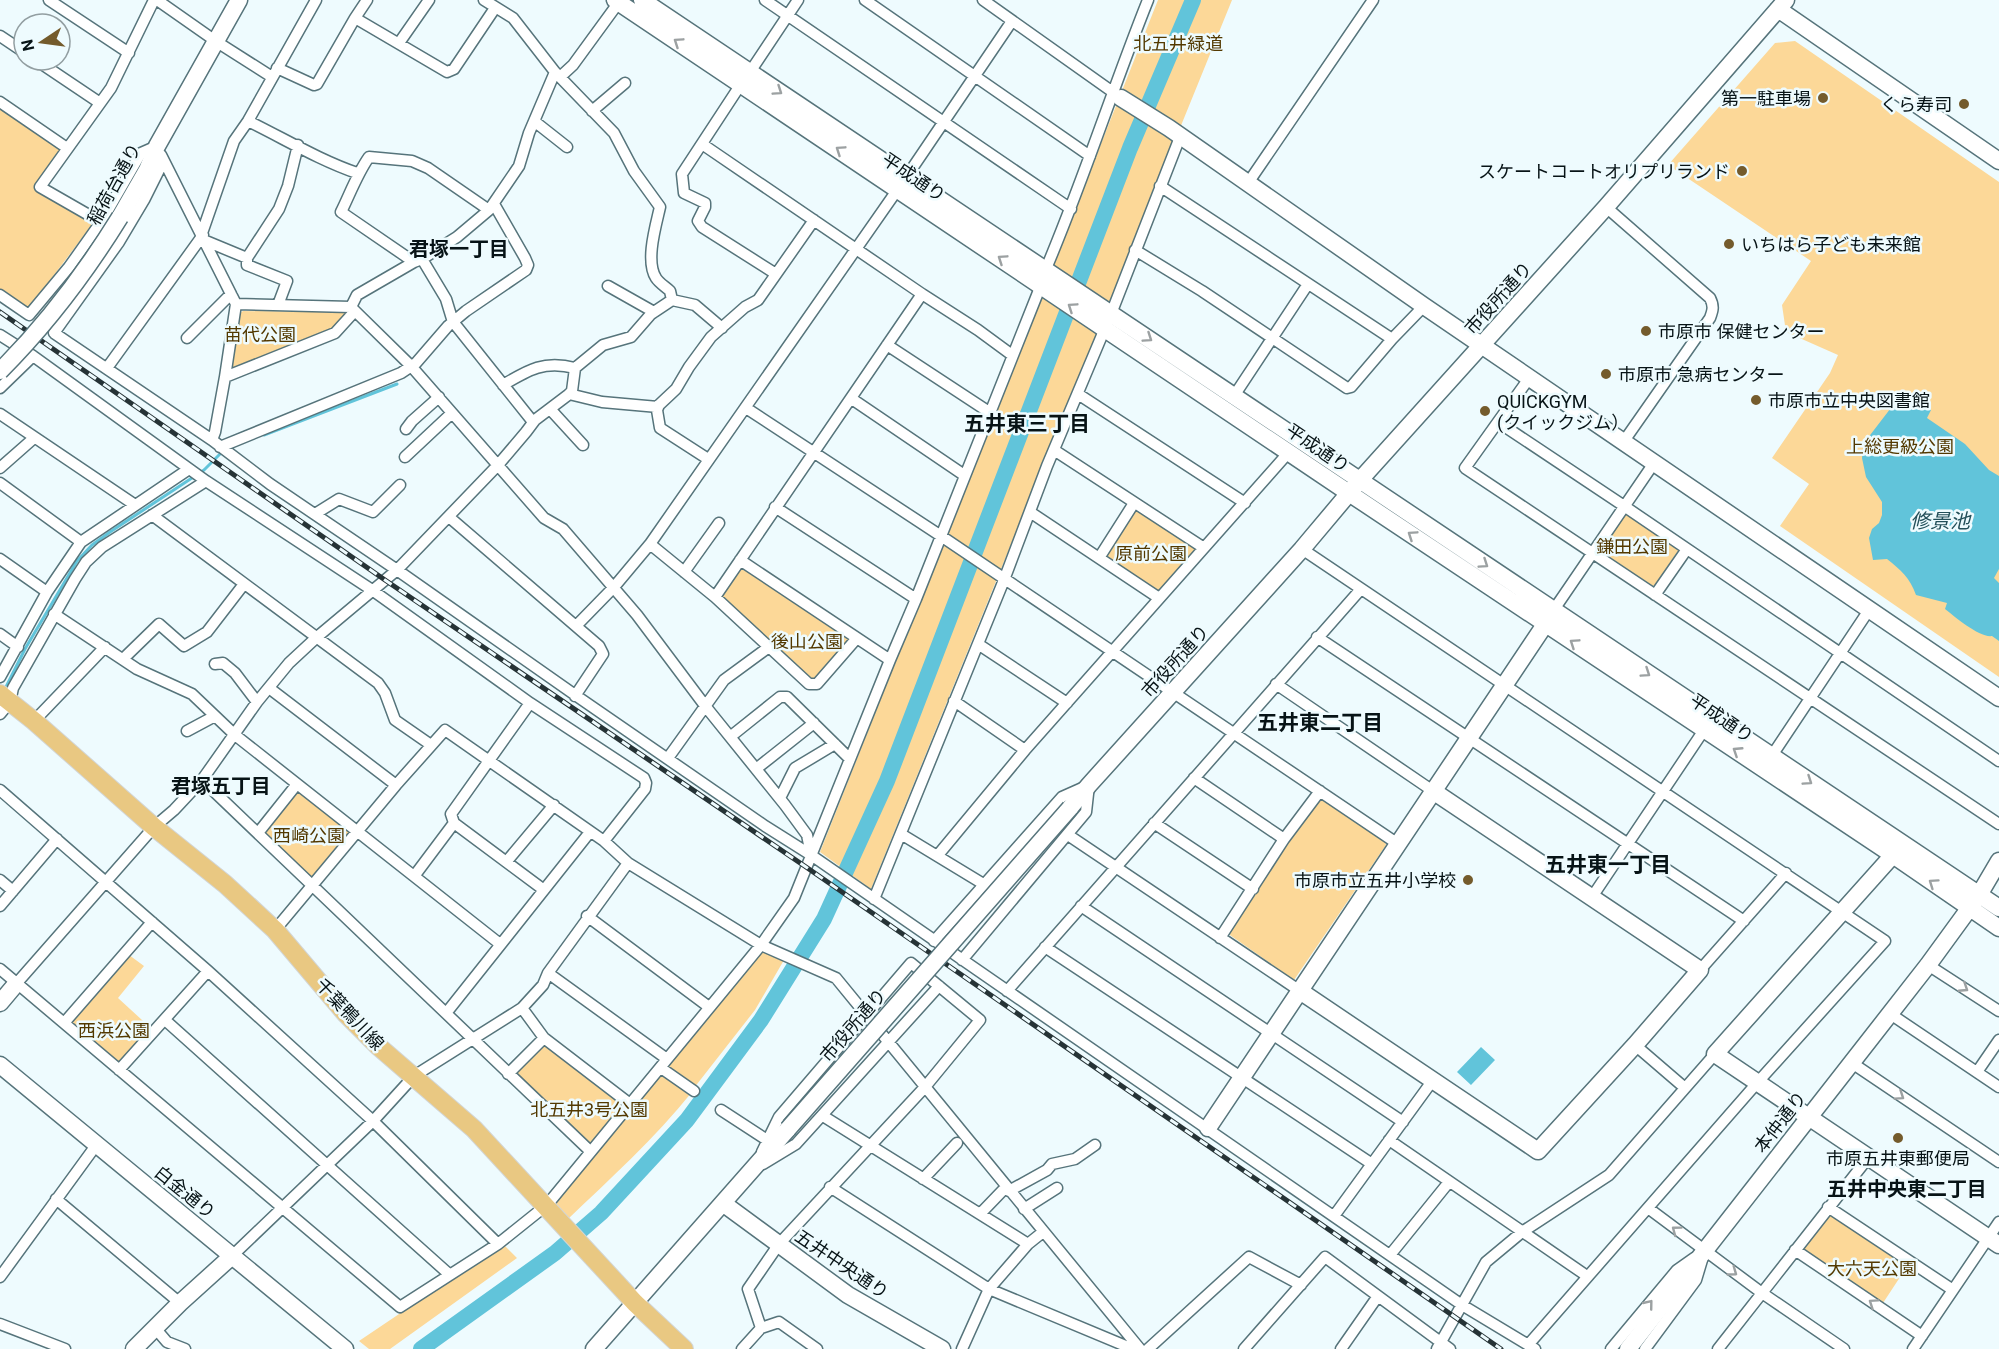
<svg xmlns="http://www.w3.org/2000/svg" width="1999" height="1349" font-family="Roboto,'Noto Sans JP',sans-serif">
  <rect width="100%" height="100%" fill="#eefbfe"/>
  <path fill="#fcd898" d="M1158,0H1232L871,889L820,852Z
    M1795,41L1999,182V677L1780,526L1809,484L1772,458L1830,373L1838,355L1786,332L1782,305L1811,261L1668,165L1775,43Z
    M0,107L59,147L60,151L34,189L91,220V226L30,307L26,309L0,291Z
    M243,311L346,312L345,316L333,331L235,370L231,366L240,313Z
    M1134,503L1204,548L1159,598L1099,558Z
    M1629,513L1678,548V551L1655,585L1650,587L1599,554V550L1622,516Z
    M740,560L857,638L817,684L715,597Z
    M297,784L358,831L311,885L258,833Z
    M1317,800H1323L1385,841L1386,845L1294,980L1227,933Z
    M763,951L784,960L755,1010L694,1088L668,1070L666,1065Z
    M125,952L144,966L118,998L154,1031L119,1070L64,1023Z
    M541,1045H545L622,1101L623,1108L593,1142L589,1144L516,1076L515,1071Z
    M663,1073L692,1092C655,1138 610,1179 567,1220L551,1204L660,1074Z
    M1829,1214L1908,1265L1883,1303L1803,1249Z
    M503,1244L517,1258L390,1349H369L359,1341Z"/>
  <path fill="#61c4da" d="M1906,397L1931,410L1927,418L1965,444L1989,470L1999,476V569L1994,578L1999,583V641L1992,636C1980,638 1955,617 1945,609L1947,603L1916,595C1910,578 1901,570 1887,559L1873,560L1869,538L1872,529L1879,523L1882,515V502L1866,477L1862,458L1864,443L1897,400Z
    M1481,1047L1495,1060L1471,1085L1457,1072Z"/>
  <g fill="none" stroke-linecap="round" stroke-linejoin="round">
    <path stroke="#61c4da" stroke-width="3" d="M264,435L397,384
      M5,689L25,649L77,561L92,545L110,532L204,470L222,452"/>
    <path stroke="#61c4da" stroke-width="16" d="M421,1349L555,1253L601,1213L687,1120L761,1020L824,919L887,781L1130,148L1193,0"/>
    <defs>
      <path id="street" d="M49,0L129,53
        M157,0L217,42L272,77
        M367,0L355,18L447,72L454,69L495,8
        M765,0L1071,209
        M865,0L1090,156
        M983,0L1117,95
        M0,36L24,52
        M399,43L429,0
        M36,60L100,103
        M277,68L314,85L317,84L355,18
        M750,72L798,0
        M560,77L573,65L619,2
        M741,84L682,174L684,193L705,203V207L698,221L702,227L776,274
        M0,102L67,148
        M592,111L625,83
        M248,121C285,139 319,160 357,173
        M534,121L567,147
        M702,144L922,294L978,330L1012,355
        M157,150L160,168L144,200L119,242L54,333L212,440L270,484L397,570L578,697L765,826L811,855L1462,1305L1535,1349
        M161,155L236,304L225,377L215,432L212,440
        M1248,183L1373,0
        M1160,186L1392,339
        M1606,207L1710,298C1714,306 1713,310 1710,318L1624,441
        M101,222L40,187L111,88L154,0
        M202,233L234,141L248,121L316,0
        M206,241L247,258L279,209L288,186L298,145
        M1135,250L1202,291L1347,388L1351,387L1392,339L1424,306
        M247,258V265L287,281L278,305
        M422,259L446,299L453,322L458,328L533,422
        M414,262L341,212C350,194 357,174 369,157L412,161L428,168L489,210
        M1045,271C1083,182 1112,90 1148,0
        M608,286L654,312
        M0,295L29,315L69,267L101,222L141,153L157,146
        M672,300L695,305L722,328
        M236,304L351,307L355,311L411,366L544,518L563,529L637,615L706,707L785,805L807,835L811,854
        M351,307L357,295L414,262L422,259L457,237L489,210L519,166L529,133L555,72
        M0,335L33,356L206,481L372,590L530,703L644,778L646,783L645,789L604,841
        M187,338L231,294
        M887,345L989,412
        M107,368L203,235
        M225,377L335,333L355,311
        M1530,377L1465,468L1999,824
        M503,385C528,370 544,360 575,368
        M0,388L33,356
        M569,394L602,402L658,407
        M1078,394L1245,503
        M1234,396L1308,284
        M852,399L964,475
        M746,408L941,536L1398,844
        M550,409L583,445
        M0,414L135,505
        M1498,422L1624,506L1999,761
        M406,429L412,421L439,397
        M220,447L401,373L416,363L448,326L466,311L526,270L528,265L525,258L494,204
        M1054,450L1204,548
        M405,457L452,413
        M708,459L660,428L657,410L659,405L676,389L689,367L711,337L745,307L758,300L814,220
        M0,468L34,438
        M0,483L81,542
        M775,507L916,599
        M1030,512L1159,598
        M315,514L339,499L373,512L400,485
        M152,515L378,683L385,693L395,720L431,745
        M449,517L599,646L603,654L575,696
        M650,544L715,597L809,684H817L857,638
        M1302,549L1885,941L1757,1083L1528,1345
        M1099,558L1134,503
        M0,559L47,592
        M740,560L890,660
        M684,572L719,523
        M1655,595L1687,549
        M715,597L922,294
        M1553,611L1654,463
        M54,614L137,669L192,694L235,735L500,944
        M576,626L614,587L650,544L907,176L1012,21
        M0,634L18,647
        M1317,637L1744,921
        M978,644L1067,703
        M123,659L159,624L184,646L207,632L244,584
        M215,664L223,663L235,673L257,702
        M0,677L47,592L81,542L189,469
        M1276,684L1433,791
        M269,688L396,785
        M954,701L1025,750
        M0,714L10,702L13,688L75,579L86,562L102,547L206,481
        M34,721L105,647
        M187,731L215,716
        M730,737L780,697H787L850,759
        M668,758L724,680L769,647
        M1769,760L1869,610
        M756,769L814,723
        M1194,778L1284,839
        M202,780L590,1151
        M0,790L208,971L373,1121L498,1244
        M780,798L795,768L835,744
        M454,823L544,890
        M1154,823L1253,889
        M258,833L297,784
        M901,834L985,885
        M1068,835L1300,991
        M938,855L1025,750L1289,452
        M507,861L554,805
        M415,875L454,823L451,814L530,703
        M0,880L13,891
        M1592,897L1704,730
        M874,899L1004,580L1047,466L1111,314L1180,137
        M0,906L57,839
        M1081,906L1403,1122
        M587,916L709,1007
        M275,930L396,785L445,730L604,841L628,863L761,945L836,978L1140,1349
        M1220,938L1284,839L1320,791
        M934,941L1062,797L1089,785L1086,812L962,960
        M1045,947L1372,1164
        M1928,965L1999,1011
        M0,969L400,1307L498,1244L538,1212
        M1700,970L1786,873
        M548,973L667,1059
        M16,984L154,827L174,810L202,780L257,702L289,663L317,637L397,570L498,465L526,432L535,420L568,395L572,391L575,368L603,345L631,337L651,314L672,300L670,291C666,287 659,283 656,278C645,261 656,225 660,207L634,171L614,133L555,72L513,18L484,0
        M1007,991L1361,589
        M522,1008L544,1038L630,1104
        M447,1012L590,832
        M1889,1013L1999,1087
        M165,1020L450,1275
        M64,1023L152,922
        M1635,1045L1685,1088
        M1852,1063L1999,1162
        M661,1068L694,1091
        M119,1070L208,971
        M1977,1072L1999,1040
        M508,1074L544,1038
        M721,1110L767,1140
        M823,1116L1028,1244
        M1389,1140L1587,1276
        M763,1164L796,1144L939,986
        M923,1179L957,1143
        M830,1187L989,1289L1133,1349
        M1009,1191L1047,1170L1052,1164L1075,1159L1095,1145
        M56,1199L180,1303
        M547,1205L761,945L794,898L890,660L916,599L1041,285
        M1828,1207L1953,1290
        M1648,1208L1762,1293L1844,1349
        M1024,1209L1057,1188
        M980,1214L1006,1187
        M1334,1216L1433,1080
        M1795,1250L1922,1336
        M1390,1255L1449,1182
        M232,1256L373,1121L414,1076L522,1008L543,985L548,973L628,863
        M0,1277L97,1144
        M0,1324L65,1349
        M155,1328L167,1342L185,1349
        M761,1328L748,1289L779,1244L925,1087L980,1020L911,963L779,1117L762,1152
        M742,1349L761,1328L779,1322L817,1349
        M962,1349L989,1289L1028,1244L1043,1232
        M1148,1349L1249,1257L1301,1285
        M1244,1349L1325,1257L1450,1349
        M1341,1349L1378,1296
        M1437,1349L1486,1262L1522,1232L1609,1175L1715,1054
        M1611,1349L1677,1270L1694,1258
        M1645,1349L1696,1280L1702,1260
        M1718,1349L1868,1158
        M1913,1349L1999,1222"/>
      <path id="secondary" d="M615,0L1349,493L1893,855L1999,928
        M642,0L1999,908
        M1778,9L1999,161
        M1121,98L1169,128L1424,306L1999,698
        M120,217L147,170L157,146L239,0
        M1070,808L1089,785L1302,549L1360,480L1606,207L1786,0
        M1893,855L1715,1054L1999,1245
        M1300,991L1538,1151L1635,1045L1700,970L1433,791
        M0,1003L16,984
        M0,1065L345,1349
        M1208,1128L1546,623
        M724,1204L848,1295L942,1349
        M134,1349L180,1303L232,1256
        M594,1349L788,1129
        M1628,1349L1928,965L1979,895L1999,861"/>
      <path id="primary" d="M0,694L34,721L154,827L225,884L275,930L346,1014L378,1046L474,1129L635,1303L684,1349"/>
    </defs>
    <use href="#street" stroke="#56747b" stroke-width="13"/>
    <use href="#secondary" stroke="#56747b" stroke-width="19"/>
    <use href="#primary" stroke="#d2d5d5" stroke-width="20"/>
    <use href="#street" stroke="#fff" stroke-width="10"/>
    <use href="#secondary" stroke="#fff" stroke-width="16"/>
    <use href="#primary" stroke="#e9c882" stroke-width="18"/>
    <defs>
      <path id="rail" d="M0,312L385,580L806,867L1501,1349"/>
    </defs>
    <use href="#rail" stroke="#263336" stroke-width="5"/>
    <use href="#rail" stroke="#eefbfe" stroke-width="3" stroke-dasharray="9" stroke-linecap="butt"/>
    <defs>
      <path id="secondary-bridge" d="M0,371C46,325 86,272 120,217
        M788,1129L1070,808"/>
    </defs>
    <use href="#secondary-bridge" stroke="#56747b" stroke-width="19" stroke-linecap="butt"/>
    <use href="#secondary-bridge" stroke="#fff" stroke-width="16"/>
  </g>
  <defs><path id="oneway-chevron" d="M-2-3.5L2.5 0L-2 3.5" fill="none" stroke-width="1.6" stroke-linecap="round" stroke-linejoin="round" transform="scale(1.5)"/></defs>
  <g stroke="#9ca1a2">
    <use href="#oneway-chevron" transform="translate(678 42) rotate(-146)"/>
    <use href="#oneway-chevron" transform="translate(778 91) rotate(34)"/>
    <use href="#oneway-chevron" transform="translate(840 150) rotate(-146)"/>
    <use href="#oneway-chevron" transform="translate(1002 259) rotate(-146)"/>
    <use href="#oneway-chevron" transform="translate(1072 307) rotate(-146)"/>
    <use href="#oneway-chevron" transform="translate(1148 338) rotate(34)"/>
    <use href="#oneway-chevron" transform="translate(1412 535) rotate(-146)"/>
    <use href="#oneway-chevron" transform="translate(1484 564) rotate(34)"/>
    <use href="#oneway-chevron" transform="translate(1574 643) rotate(-146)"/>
    <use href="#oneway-chevron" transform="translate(1646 673) rotate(34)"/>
    <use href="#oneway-chevron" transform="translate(1737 751) rotate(-147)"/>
    <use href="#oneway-chevron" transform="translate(1808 781) rotate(34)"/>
    <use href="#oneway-chevron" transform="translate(1933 883) rotate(-145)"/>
    <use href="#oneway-chevron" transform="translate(1964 988) rotate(33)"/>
    <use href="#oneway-chevron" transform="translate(1900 1096) rotate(34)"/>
    <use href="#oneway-chevron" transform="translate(1676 1230) rotate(-143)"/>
    <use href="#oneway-chevron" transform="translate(1733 1272) rotate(36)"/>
    <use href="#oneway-chevron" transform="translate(1873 1303) rotate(-146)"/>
    <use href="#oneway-chevron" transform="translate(1649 1304) rotate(-51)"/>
  </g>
  <g fill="#745b2c" stroke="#eefbfe" stroke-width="2">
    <circle cx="1823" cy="98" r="6"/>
    <circle cx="1964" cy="104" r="6"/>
    <circle cx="1742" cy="171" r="6"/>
    <circle cx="1729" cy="244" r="6"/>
    <circle cx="1646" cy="331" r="6"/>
    <circle cx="1606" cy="374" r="6"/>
    <circle cx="1756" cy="400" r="6"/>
    <circle cx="1485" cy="411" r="6"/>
    <circle cx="1468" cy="880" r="6"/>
    <circle cx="1898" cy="1138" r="6"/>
  </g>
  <g text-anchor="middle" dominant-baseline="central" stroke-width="5" stroke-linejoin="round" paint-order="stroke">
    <g font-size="18" fill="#533900" stroke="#eefbfe">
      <text x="1178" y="43">北五井緑道</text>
      <text x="260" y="334">苗代公園</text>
      <text x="1900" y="446">上総更級公園</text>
      <text x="1632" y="546">鎌田公園</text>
      <text x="1151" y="553">原前公園</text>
      <text x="807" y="641">後山公園</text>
      <text x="309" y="835">西崎公園</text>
      <text x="114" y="1030">西浜公園</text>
      <text x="589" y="1109">北五井3号公園</text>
      <text x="1872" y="1268">大六天公園</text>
    </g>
    <g font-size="18" fill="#071316" stroke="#eefbfe" text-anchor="start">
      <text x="1811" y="98" text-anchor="end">第一駐車場</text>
      <text x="1952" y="104" text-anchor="end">くら寿司</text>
      <text x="1730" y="171" text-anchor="end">スケートコートオリプリランド</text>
      <text x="1741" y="244">いちはら子ども未来館</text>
      <text x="1658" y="331">市原市 保健センター</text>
      <text x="1618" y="374">市原市 急病センター</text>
      <text x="1768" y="400">市原市立中央図書館</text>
      <text x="1497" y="401">QUICKGYM<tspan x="1497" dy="21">(クイックジム）</tspan></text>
      <text x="1456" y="880" text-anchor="end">市原市立五井小学校</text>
      <text x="1898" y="1158" text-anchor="middle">市原五井東郵便局</text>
    </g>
    <g font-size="18" fill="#071316" stroke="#eefbfe">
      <text transform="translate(914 177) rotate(34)">平成通り</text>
      <text transform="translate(114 184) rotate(-61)">稲荷台通り</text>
      <text transform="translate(1498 298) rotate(-48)">市役所通り</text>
      <text transform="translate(1318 448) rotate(34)">平成通り</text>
      <text transform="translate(1175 661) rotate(-48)">市役所通り</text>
      <text transform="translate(1722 718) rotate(34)">平成通り</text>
      <text transform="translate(350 1014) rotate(47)">千葉鴨川線</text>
      <text transform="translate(853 1025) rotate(-49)">市役所通り</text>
      <text transform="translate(1780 1122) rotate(-52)">本仲通り</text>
      <text transform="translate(185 1192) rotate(39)">白金通り</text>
      <text transform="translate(842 1264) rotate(34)">五井中央通り</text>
    </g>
    <g font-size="20" font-weight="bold" fill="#071316" stroke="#eefbfe">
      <text x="459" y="249">君塚一丁目</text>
      <text x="221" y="786">君塚五丁目</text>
      <text x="1907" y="1189">五井中央東二丁目</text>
    </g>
    <g font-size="20" font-style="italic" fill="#234f59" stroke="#eefbfe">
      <text x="1940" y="521">修景池</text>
    </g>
    <g font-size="21" font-weight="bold" fill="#071316" stroke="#eefbfe">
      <text x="1027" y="424">五井東三丁目</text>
      <text x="1320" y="723">五井東二丁目</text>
      <text x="1608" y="865">五井東一丁目</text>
    </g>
  </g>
  <g transform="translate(42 42) rotate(257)"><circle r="28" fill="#eefbfe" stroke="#929ea1" stroke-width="1.5"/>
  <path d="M0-4.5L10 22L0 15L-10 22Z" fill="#745b2c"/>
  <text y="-9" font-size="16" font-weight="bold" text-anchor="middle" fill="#071316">N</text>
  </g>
</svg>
